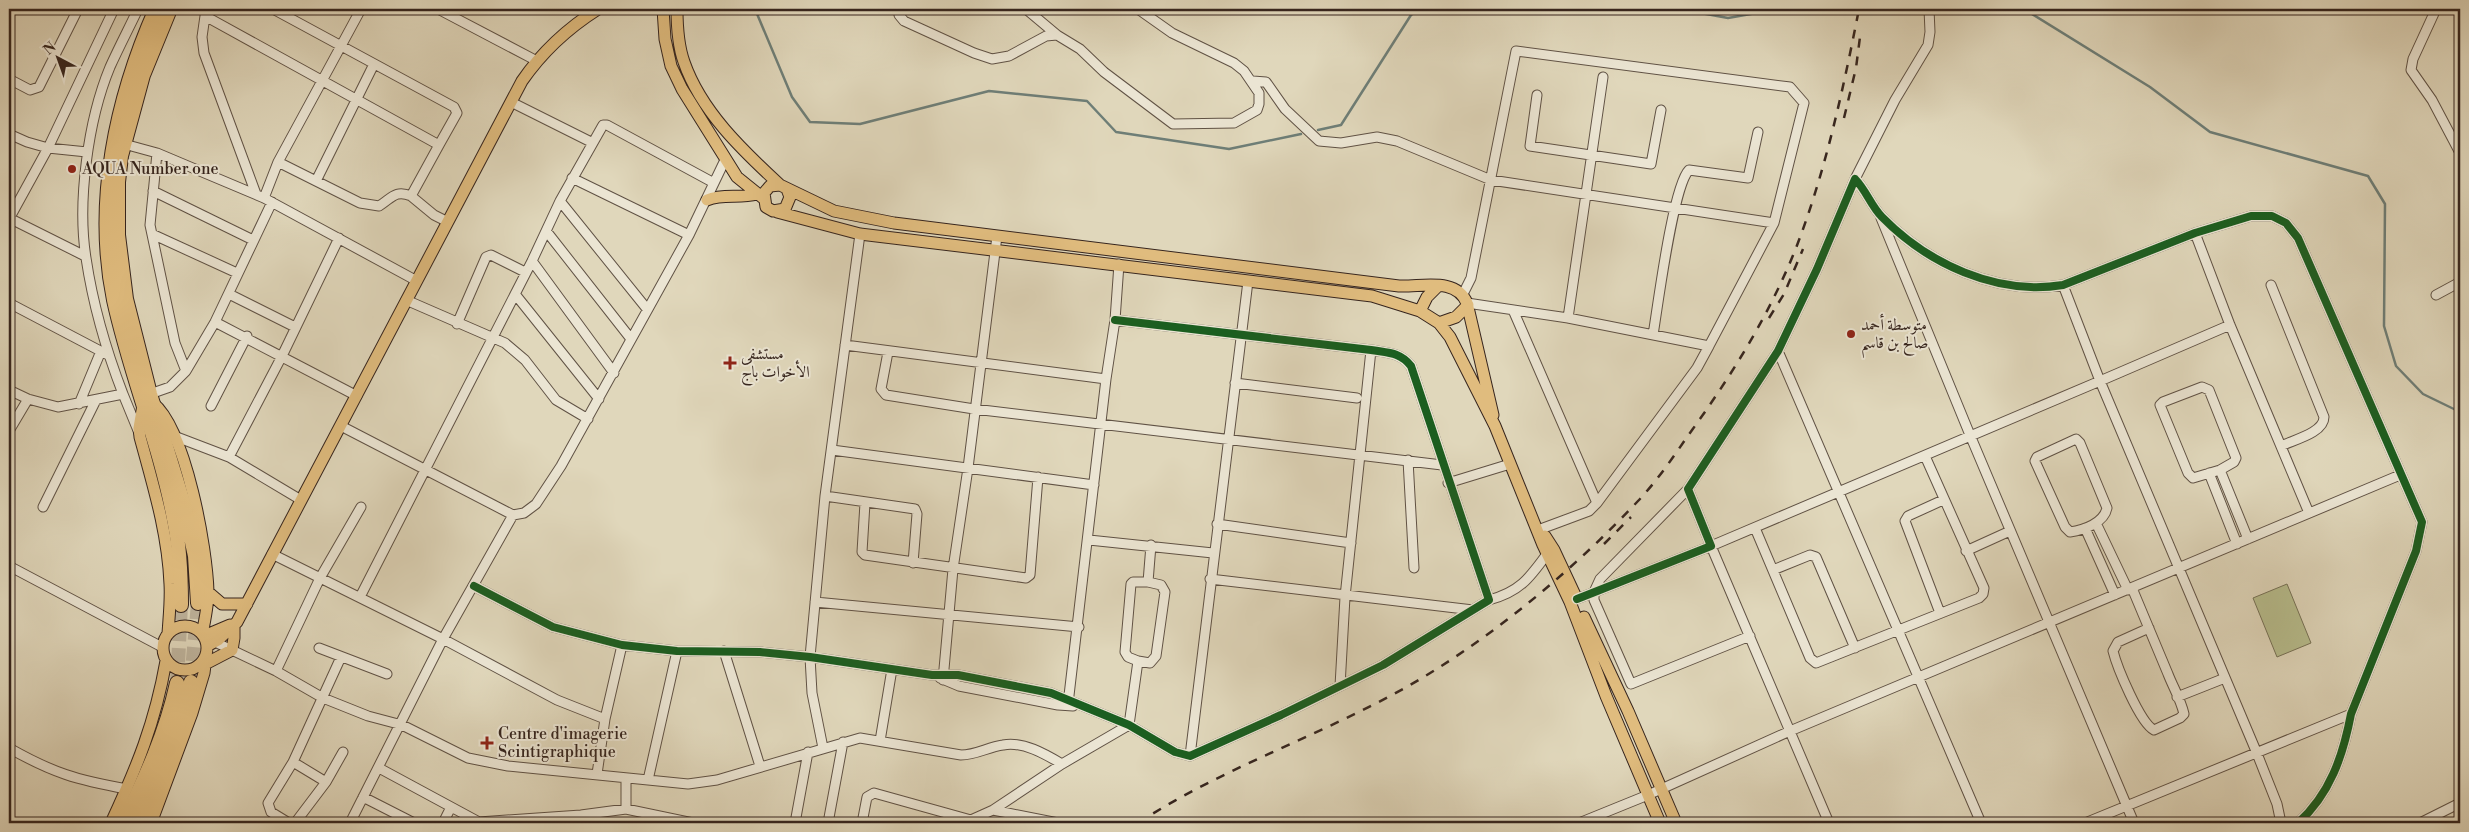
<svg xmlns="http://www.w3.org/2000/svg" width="2469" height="832" font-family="'Libre Bodoni',Amiri,serif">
  <rect width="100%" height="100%" fill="#e0d7bb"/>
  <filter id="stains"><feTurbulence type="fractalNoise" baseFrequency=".004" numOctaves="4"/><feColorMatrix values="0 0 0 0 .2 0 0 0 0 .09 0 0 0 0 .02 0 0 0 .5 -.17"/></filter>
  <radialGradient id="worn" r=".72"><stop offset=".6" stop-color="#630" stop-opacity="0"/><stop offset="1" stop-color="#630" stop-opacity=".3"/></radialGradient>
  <path fill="#b7bd8d" stroke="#767156" d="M2287,584L2311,643L2277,657L2253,598Z"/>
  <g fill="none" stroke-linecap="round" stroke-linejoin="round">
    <path stroke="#6e7e77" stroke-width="2.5" d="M755,9L792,97L810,122L860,124L989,91L1087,101L1116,132L1229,149L1301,134
      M1679,9L1728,18L1779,9
      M2024,9L2150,87L2210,132L2368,176L2385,204L2384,326L2396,366L2423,394L2460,412
      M1318,130L1341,125L1411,15L1421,9"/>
    <path stroke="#beb39c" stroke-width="14" stroke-dasharray="14 7" stroke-linecap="butt" d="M191,682L198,603
      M177,683L181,605"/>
    <defs>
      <path id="minor" d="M209,9L205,16L439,145L411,196C395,189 391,199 379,206L360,203L278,162
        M273,9L454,107L457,113L439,145
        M438,9L537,61
        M899,9V15L904,21L974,53L992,59L1009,56L1046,36L1057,35L1080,49L1104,72L1173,124L1234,123L1257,110L1259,104V93L1244,71L1234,63L1172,33L1138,9
        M1026,9L1057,35
        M2436,9L2413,59L2411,70L2432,100L2460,153
        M9,12L11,9
        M205,16L202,37L204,53L256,194
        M9,79L30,90L39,87L78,9
        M1253,81L1266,82L1285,109L1319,141L1341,143L1377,137L1397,141L1491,180L1774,223L1804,103L1790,87L1516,51L1471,278L1463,294
        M1537,95L1530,146L1651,164L1661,110
        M511,102L591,142
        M9,134L27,142L48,148L114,9
        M124,144L157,153L150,225L175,343L186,371
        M157,153L264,198L417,281
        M572,178L689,235
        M1855,179L1895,100L1928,45L1930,32L1929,9
        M316,181L374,64
        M153,191L253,240
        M411,196L434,215L448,222
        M264,198L278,162L361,9
        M560,201L647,309
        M9,218L85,256
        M1881,218L1970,435L2134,823
        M9,219L48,148L87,152
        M547,232L631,339
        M2195,233L2230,325L2309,513
        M152,234L237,273
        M532,261L614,373
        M2063,285L2100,381L2230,325
        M2271,285L2324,417C2324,433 2293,440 2281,446
        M229,294L295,327
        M515,294L599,399
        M2436,295L2460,282
        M406,300L505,343L525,360L556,400L588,419
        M9,303L108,355
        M1467,303L1568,318L1709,346L1697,368L1597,503L1589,511L1538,530
        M1513,310L1597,503
        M1568,318L1603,77
        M215,322L357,396
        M457,324L486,257L491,255L525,272
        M1653,335C1658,305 1673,186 1689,170L1748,178L1758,132
        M845,345L1106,379
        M1709,346L1774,223
        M1778,351L1981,823
        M888,352L881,389L886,395L974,409L1442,465
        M1235,383L1357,398
        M2202,387L2209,390L2236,458L2234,462L2220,470L2193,478L2188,473L2160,405L2163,402Z
        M9,390L28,399L58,407L123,394C106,350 93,305 86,258C77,202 88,120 110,67C119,47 129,28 138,9
        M123,394L139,433
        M150,394L170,387L186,371L215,322L272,202
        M79,404L101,351
        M211,406L247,336
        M341,426L513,515L524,513L536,504L561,466L689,235L725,160
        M9,431L28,399
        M174,436L229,457L301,500
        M2076,439L2080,443L2107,508C2104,523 2084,530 2070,532L2065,527L2035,461L2037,457Z
        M832,450L1094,485
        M229,457L282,356L339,238
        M1408,460L1414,568
        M2220,470L2248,539
        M2209,473L2237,544
        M1448,483L1510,464
        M1688,489L1600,579L1594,592V600L1631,684L1750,636
        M825,496L915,509L917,514L913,563
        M865,503L862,552L865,555L1026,578L1030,575L1038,477
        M43,507L96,400
        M2096,523L2128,590
        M1217,524L1351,543
        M1755,528L1810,658L1816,663L1979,598L1983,594L1984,588L1925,456
        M2085,528L2115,595
        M1089,540L1213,553
        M1966,551L2010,531
        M272,554L443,639L557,700L605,719
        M9,566L162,647
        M1773,570L1810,555L1816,557L1855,648
        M1210,579L1473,610
        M474,586L553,627L622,645L677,651L760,652L810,657L932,675H958L1051,693L1129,725L1175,752L1190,756L1281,715L1383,665L1489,600L1411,366C1400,352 1388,353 1371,350L1115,320
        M2132,588C2144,617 2156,645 2168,674C2173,687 2181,700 2184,714L2180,718L2154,730C2140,723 2117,667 2113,651L2118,642L2149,628
        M360,597L532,261L560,201L603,125H607L714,183
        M1577,599L1711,546L1688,489L1778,351L1817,269L1855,179C1866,190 1871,206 1882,217C1927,263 1996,296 2063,285L2195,233L2251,216H2272L2286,223L2298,238L2422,522L2416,551L2351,714C2343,756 2330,794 2298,823
        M1489,600C1519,592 1529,579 1547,554
        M815,602L1079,627
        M1940,613L1905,521L1908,516L1943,500
        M215,642L276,671L323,698L368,716L402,725L468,758L508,766L688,784L717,780L860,738L961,755C976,755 988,747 1003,745C1023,741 1045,754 1062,764
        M319,648L387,674
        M724,651L760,766
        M1138,661L1150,663L1156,656L1165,592L1161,585L1148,582
        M276,671L320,578L361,507
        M940,678L959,686L1058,705L1073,706
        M943,680L953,569L968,468L997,236
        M1340,686L1345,597L1371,350
        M2177,697L2225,678
        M1068,704L1106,379L1115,320L1119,264
        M880,741L892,669
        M9,748C53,773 77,780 127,789
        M823,748L812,693L810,657L825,496L860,234
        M1190,756L1248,281
        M293,762L326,782
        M379,768L479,822L581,815L626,809L693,823
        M597,774L605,719L622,645
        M648,780L677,651
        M363,797L414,823
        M626,809V778
        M993,810L1058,823
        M289,823L271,812L268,803L293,762L341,657
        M295,823L326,782L343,752
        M350,823L443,639L513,515
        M443,823L451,807
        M795,823L808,752
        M828,823L843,742
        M862,823L867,797L874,793L971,820
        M964,823L993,810L1062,764L1129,725L1138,661L1128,657L1125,652L1131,584L1133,582H1148L1151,545
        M1579,823L1648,795L1790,731L2400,475
        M1829,823L1711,546L2100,381L2256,751L2277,804L2281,823
        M2085,823L2351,714
        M2420,823L2460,803"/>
      <path id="major" d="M663,9L665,39L671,66L682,89L737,177L763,198
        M677,9C677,26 678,45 684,62C701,111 742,150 780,185
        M787,189L790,197L785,209L773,211L766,207L764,193L770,186L780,185L834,211L894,223L1399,286C1423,287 1456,277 1467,303L1493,415
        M707,200C724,193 739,199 757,194
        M777,212L860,234L1372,296L1420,311L1439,323L1450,337L1495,426L1543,545L1570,602L1606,696L1660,823
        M1420,311L1427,297L1438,286
        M1439,323L1456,317L1468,305
        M153,403C186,430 207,549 208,592C208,606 205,620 202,634
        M143,405L139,428L140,437C153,485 168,533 170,584C171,600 169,617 168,634
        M1545,536L1554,550L1575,595
        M208,592L222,604H247
        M1584,617L1628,711L1676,823
        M163 648a22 22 0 1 1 44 0a22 22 0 1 1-44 0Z
        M204,636L230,625
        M207,646L218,640L237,622L522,81C542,52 568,28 598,9
        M205,664L232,650L234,638V627
        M111,823C137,767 155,723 166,661
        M151,823L192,713L204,673L206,657"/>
      <path id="highway" d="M156,9C116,99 94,202 114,300C130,374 160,444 174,519C180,547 181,576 181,605
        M170,9L143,75L121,156L118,182V235L126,299L150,394L184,505L195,556L198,603
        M123,823C146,777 166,733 177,683
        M138,823C161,778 179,731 191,682"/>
    </defs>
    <use href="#minor" stroke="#605245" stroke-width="11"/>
    <use href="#major" stroke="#36251e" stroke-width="13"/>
    <use href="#highway" stroke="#36251e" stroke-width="16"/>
    <use href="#minor" stroke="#ebe5d3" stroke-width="9"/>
    <use href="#major" stroke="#e0bc7e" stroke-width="11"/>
    <use href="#highway" stroke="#e0bc7e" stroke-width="14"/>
    <path stroke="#36251e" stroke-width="2.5" stroke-dasharray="9 9" stroke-linecap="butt" d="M1844,118L1856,68L1860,37
      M1769,318L1784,294L1803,249
      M1604,544L1631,517
      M1138,823C1231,762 1340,730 1435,670C1507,625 1580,563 1638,501C1656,482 1672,459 1687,437C1730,378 1769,316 1796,248C1826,170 1843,90 1859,9"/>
    <defs>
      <path id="cycleway" d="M474,586L553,627L622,645L677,651L760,652L810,657L932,675H958L1051,693L1129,725L1175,752L1190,756L1281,715L1383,665L1489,600L1411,366C1400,352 1388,353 1371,350L1115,320
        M1577,599L1711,546L1688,489L1778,351L1817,269L1855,179C1866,190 1871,206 1882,217C1927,263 1996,296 2063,285L2195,233L2251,216H2272L2286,223L2298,238L2422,522L2416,551L2351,714C2343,756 2330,794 2298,823"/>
    </defs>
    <use href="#cycleway" stroke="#ebe5d3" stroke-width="11"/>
    <use href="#cycleway" stroke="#1b5e20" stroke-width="8"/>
  </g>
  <g fill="#8f2418" stroke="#ebe5d3" stroke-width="2">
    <circle cx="72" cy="169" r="5"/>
    <circle cx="1851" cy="334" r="5"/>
    <path d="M727.5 355.5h5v5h5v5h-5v5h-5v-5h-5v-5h5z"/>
    <path d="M484.5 735.5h5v5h5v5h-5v5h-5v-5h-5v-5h5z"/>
  </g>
  <g text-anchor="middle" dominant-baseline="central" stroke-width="4" stroke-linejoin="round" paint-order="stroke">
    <g font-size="16" fill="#36251e" stroke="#ebe5d3" text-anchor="start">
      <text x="82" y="169">AQUA Number one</text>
      <text x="1861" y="325">متوسطة أحمد<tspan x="1861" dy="18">صالح بن قاسم</tspan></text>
      <text x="741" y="354">مستشفى<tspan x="741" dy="18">الأخوات باج</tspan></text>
      <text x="498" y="734">Centre d'imagerie<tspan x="498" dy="18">Scintigraphique</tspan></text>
    </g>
  </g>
  <rect width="2469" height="832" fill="none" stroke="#e0d7bb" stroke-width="30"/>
  <rect x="10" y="10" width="2449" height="812" fill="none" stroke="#36251e" stroke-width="2.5"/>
  <rect x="15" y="15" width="2439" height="802" fill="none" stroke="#36251e"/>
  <g transform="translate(58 58) rotate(319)" stroke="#ebe5d3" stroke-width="4" paint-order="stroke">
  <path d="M0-4L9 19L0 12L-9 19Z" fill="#36251e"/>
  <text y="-8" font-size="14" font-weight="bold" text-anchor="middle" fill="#36251e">N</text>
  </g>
  <rect width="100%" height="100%" filter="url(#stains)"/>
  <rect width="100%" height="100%" fill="url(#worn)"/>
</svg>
